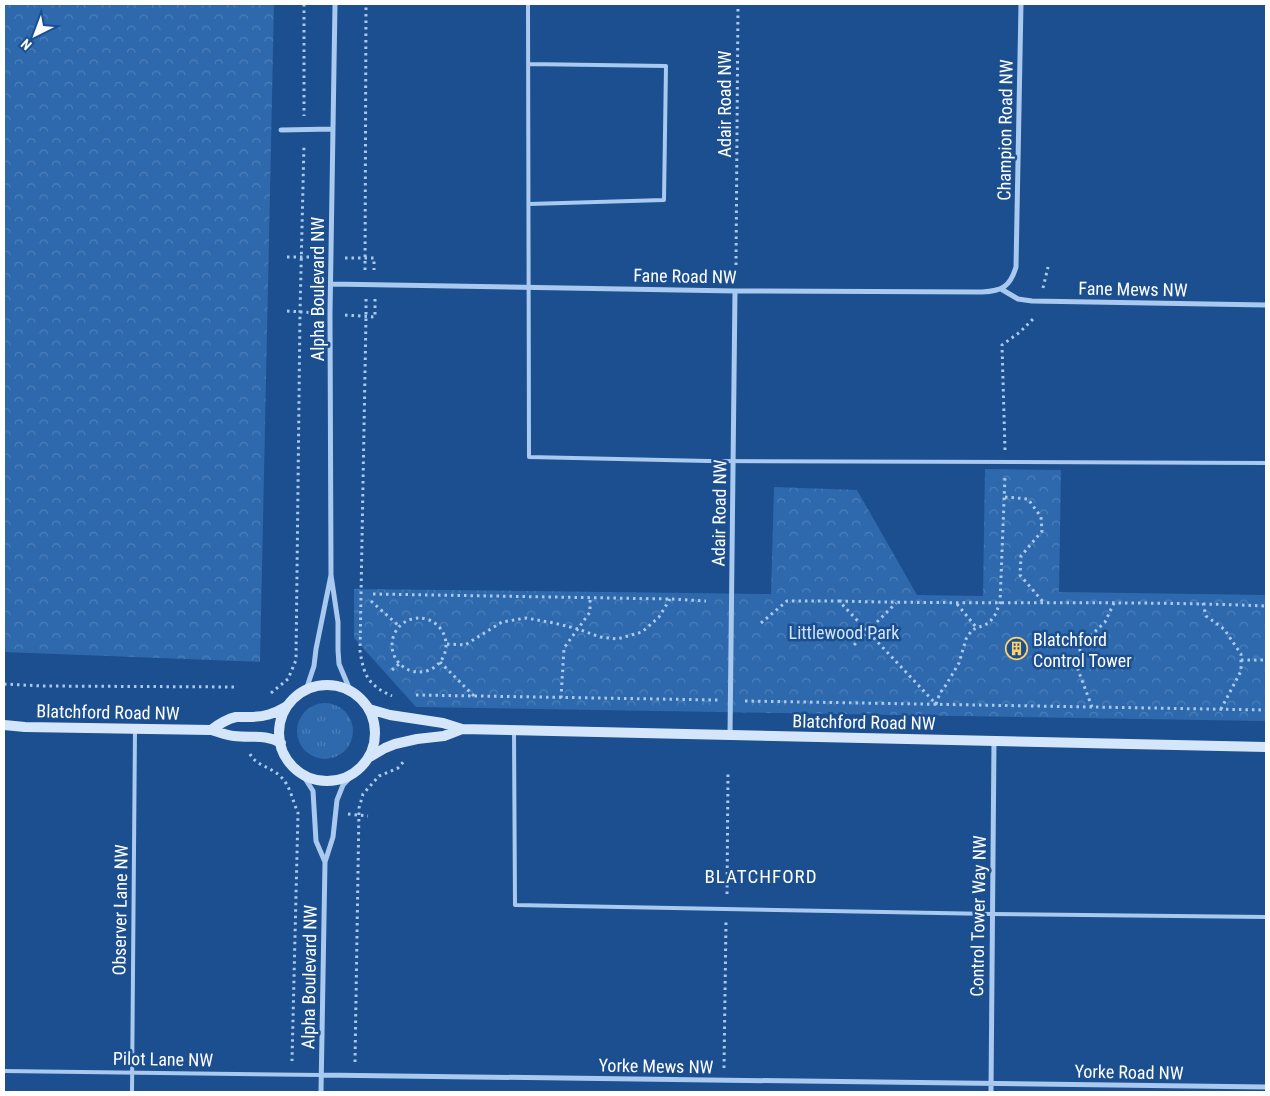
<svg xmlns="http://www.w3.org/2000/svg" width="1270" height="1096" font-family="'Roboto Condensed',sans-serif">
  <defs>
    <pattern id="grass-tufts" width="24" height="20" patternUnits="userSpaceOnUse" patternTransform="scale(1.25)"><rect width="24" height="20" fill="#2e69ad"/><path d="M3 7l-1-3M5 7V3M7 7l1-3M15 17l-1-3M17 17v-4M19 17l1-3" fill="none" stroke="#4d80b9"/></pattern>
    <pattern id="park-crowns" width="20" height="18" patternUnits="userSpaceOnUse" patternTransform="scale(1.25)"><rect width="20" height="18" fill="#2e69ad"/><path d="M2 6a3 3 0 1 1 6 0M12 15a3 3 0 1 1 6 0" fill="none" stroke="#4d80b9"/></pattern>
  </defs>
  <rect width="100%" height="100%" fill="#1b4f8f"/>
  <path fill="url(#grass-tufts)" d="M297 731a28 28 0 1 1 56 0a28 28 0 1 1-56 0Z"/>
  <path fill="url(#park-crowns)" d="M4,4H274L260,662L4,652Z
    M985,469L1061,470L1059,592L1266,595V721L416,707L354,638V589L771,594L774,487L857,490L917,595L983,596Z"/>
  <g fill="none" stroke-linecap="round" stroke-linejoin="round">
    <path stroke="#a9c9ee" stroke-width="3" stroke-dasharray="2.5 4" stroke-linecap="butt" d="M304,4V116
      M287,257H317
      M345,258H374V270
      M736,265L738,4
      M365,270L366,4
      M1043,288L1048,267
      M366,299V317L360,651C364,676 368,685 392,696
      M287,311L316,313
      M345,315L375,317V299
      M1005,450L1002,345L1020,332L1034,318L1035,316
      M1005,497L1028,499L1041,517L1042,531L1021,556L1020,575L1044,603
      M373,594L670,599L706,601
      M371,601L399,626
      M839,601C982,605 1124,600 1266,606
      M1203,603L1206,616L1224,629L1241,654V671L1221,709
      M957,604L976,627
      M392 645a27 27 0 1 1 54 0a27 27 0 1 1-54 0Z
      M761,623L787,601H839L936,704L940,693L946,685L959,663L966,639L972,630L989,623L995,615L1000,603L1005,476
      M447,644L465,645L502,622L526,618L554,623L578,629L600,637L617,639L642,632L659,617L670,599
      M854,645L896,603
      M1241,660H1266
      M440,662L474,696
      M392,670L399,664
      M4,684L42,686L238,687
      M271,693L288,679L296,660L300,312L304,144
      M416,695L718,700
      M561,698L564,648L590,612V598
      M745,701L1266,710
      M1092,707L1077,667L1081,645L1105,622L1114,603
      M250,754C256,766 272,767 281,777C290,785 293,802 298,813L292,1061
      M348,814L368,816
      M727,894L728,772
      M355,1062L359,808L363,794L379,776L398,768L405,760
      M724,1068L726,921"/>
    <path stroke="#a9c9ee" stroke-width="4" d="M528,4L529,457L708,461L1266,463
      M528,64L666,66L664,200L529,204
      M514,731L515,905L992,914L1266,917
      M4,1071L321,1075
      M132,1092L135,730"/>
    <path stroke="#a9c9ee" stroke-width="5" d="M281,130L333,129
      M331,284L735,291L982,292C1002,291 1010,287 1016,267L1021,4
      M1001,289L1018,299L1032,301L1266,305
      M331,575L330,314L335,4
      M306,690L314,666L316,649L331,575L338,622V650L339,664L350,690
      M730,735L735,291
      M301,772L313,791L316,841L325,862L333,837L337,800L343,785L355,772
      M321,1075L1266,1087
      M321,1092L325,862
      M991,1092L994,741"/>
    <path stroke="#d6e6fa" stroke-width="10" d="M279 733a48 48 0 1 1 96 0a48 48 0 1 1-96 0Z
      M4,725L25,727L211,730
      M462,729L1266,747
      M281,743C266,734 251,738 234,736C226,735 219,732 211,730C219,724 227,719 236,717C240,717 245,717 249,717C264,717 274,714 287,706
      M368,758L385,748L395,744L417,739L444,736L462,729L443,723L390,715L369,709"/>
  </g>
  <defs>
    <symbol id="building-ring" viewBox="-11 -11 22 22"><circle r="9.5" fill="#1b4f8f" stroke="#ffd166" stroke-width="1.5"/><path d="M-4-6H4V6H1V3H-1V6H-4ZM-2.5-4.3h1.7v1.8h-1.7ZM.8-4.3h1.7v1.8H.8ZM-2.5-1h1.7V.8h-1.7ZM.8-1h1.7V.8H.8Z" fill="#ffd166"/></symbol>
  </defs>
  <g fill-rule="evenodd">
    <use href="#building-ring" x="1004" y="636" width="25" height="25"/>
  </g>
  <g text-anchor="middle" dominant-baseline="central" stroke-width="5" stroke-linejoin="round" paint-order="stroke">
    <g font-size="18" fill="#fff" stroke="#1b4f8f">
      <text transform="translate(724 104) rotate(-90)">Adair Road NW</text>
      <text transform="translate(1005 130) rotate(-89)">Champion Road NW</text>
      <text transform="translate(685 276) rotate(1)">Fane Road NW</text>
      <text transform="translate(317 289) rotate(-90)">Alpha Boulevard NW</text>
      <text transform="translate(1133 289) rotate(1)">Fane Mews NW</text>
      <text transform="translate(719 513) rotate(-89)">Adair Road NW</text>
      <text transform="translate(108 712) rotate(1)">Blatchford Road NW</text>
      <text transform="translate(864 722) rotate(1)">Blatchford Road NW</text>
      <text transform="translate(120 910) rotate(-89)">Observer Lane NW</text>
      <text transform="translate(978 916) rotate(-89)">Control Tower Way NW</text>
      <text transform="translate(309 977) rotate(-89)">Alpha Boulevard NW</text>
      <text transform="translate(163 1059) rotate(1)">Pilot Lane NW</text>
      <text transform="translate(656 1066) rotate(1)">Yorke Mews NW</text>
      <text transform="translate(1129 1072) rotate(1)">Yorke Road NW</text>
    </g>
    <g font-size="18" fill="#cfe3fa" stroke="#1b4f8f">
      <text x="844" y="632">Littlewood Park</text>
    </g>
    <g font-size="18" fill="#fff" stroke="#1b4f8f" text-anchor="start">
      <text x="1033" y="639">Blatchford<tspan x="1033" dy="21">Control Tower</tspan></text>
    </g>
    <g font-size="19" letter-spacing="1" fill="#fff" stroke="#1b4f8f">
      <text x="761" y="876">BLATCHFORD</text>
    </g>
  </g>
  <rect width="1270" height="1096" fill="none" stroke="#ffffff" stroke-width="10"/>
  <g transform="translate(35 35) rotate(222)" stroke="#1b4f8f" stroke-width="4" paint-order="stroke">
  <path d="M0-4L9 19L0 12L-9 19Z" fill="#ffffff"/>
  <text y="-8" font-size="14" font-weight="bold" text-anchor="middle" fill="#ffffff">N</text>
  </g>
</svg>
